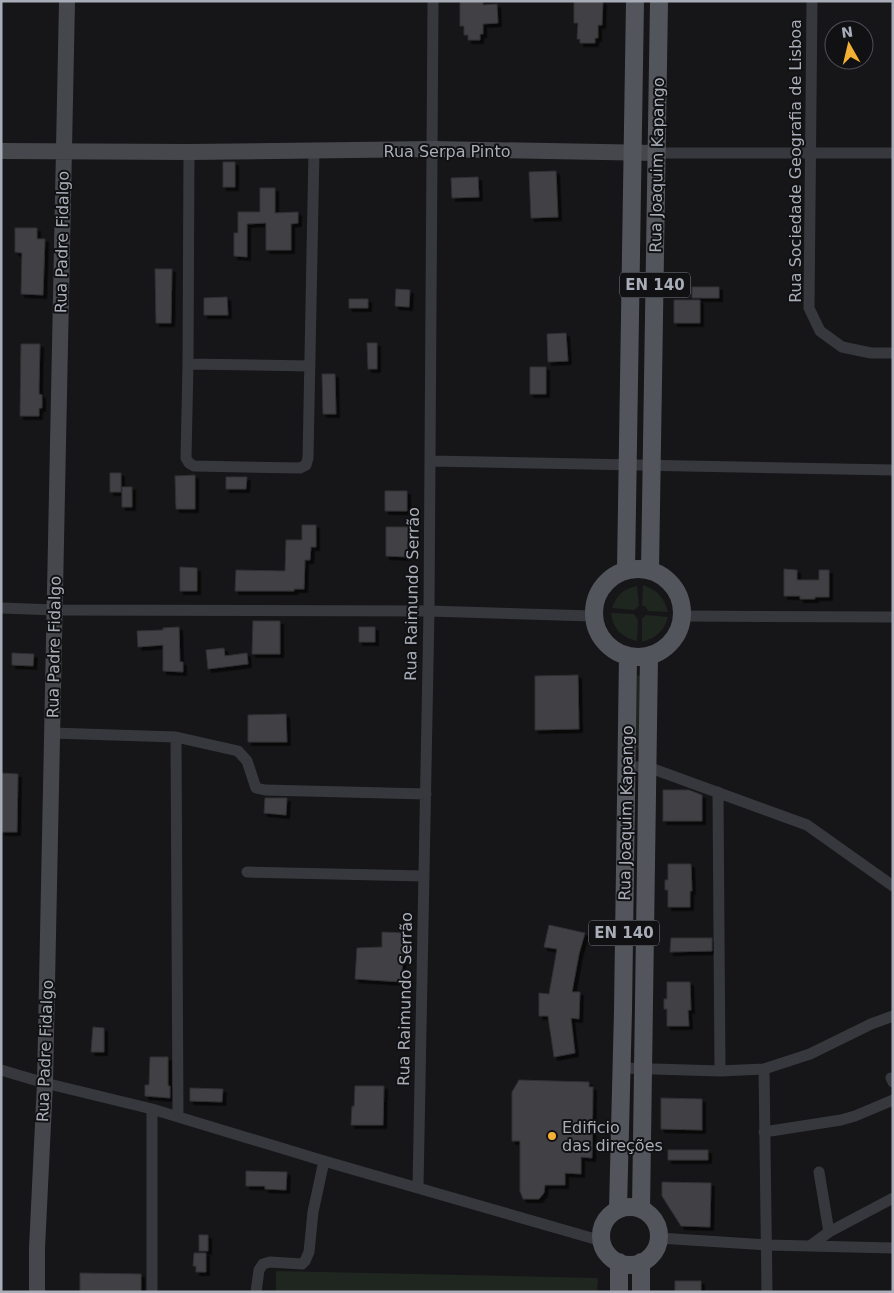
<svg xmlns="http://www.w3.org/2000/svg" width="894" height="1293" font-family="'DejaVu Sans',sans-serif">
  <defs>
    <filter id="shadow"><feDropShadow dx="3.5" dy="3.5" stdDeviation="0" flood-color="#0009"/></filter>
  </defs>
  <rect width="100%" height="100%" fill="#161618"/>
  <path fill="#1e261f" d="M643,585C657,590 664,597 668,612L648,611L646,607L642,605Z
    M637,586L639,606L634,610L612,608C617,594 624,589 637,586Z
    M611,613L634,614L638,620L637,641C621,637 613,629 611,613Z
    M646,615L668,617C664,631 656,638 642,642V619Z
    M639,675L641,676L640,748L638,749L634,746L636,676Z
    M276,1271L598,1278L597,1292H276Z"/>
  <path fill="#404145" stroke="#303034" filter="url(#shadow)" d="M460,1H483V5L497,4L498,23L483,24V34H480V40H468V35H464V26H460Z
    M574,1H603L602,25H598V38H595V43H580V39H577L578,23H574Z
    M223,162H235V187H223Z
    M556,171L558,217L531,218L529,172Z
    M478,177L479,197L452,198L451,178Z
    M260,188H275V213L298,212V223L291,224V250H266V223L247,224V257L234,256V233H238V212H260Z
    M15,228H37V239H45L43,295L21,294L22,253L15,252Z
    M155,269H172L171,323H156Z
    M692,287H719V298H692Z
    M396,289L410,290L409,307L395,306Z
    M227,297L228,315H204V298Z
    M349,299H368V308H349Z
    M674,300H700V323H674Z
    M566,333L568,361L548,362L547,334Z
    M367,343H377V369H368Z
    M21,344H40L39,386V394L42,395V408H39V416H20Z
    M530,367H546V394H530Z
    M322,374H335L336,414H323Z
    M110,473H121V492H110Z
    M195,475V509H176L175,476Z
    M226,477H247L246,489H226Z
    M122,487H132V507H122Z
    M385,491H407V511H385Z
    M302,525H316V547H311L310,560H305L304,589H294V591H235L236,570L285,571L286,540H302Z
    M386,527H408L407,557L386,556Z
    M180,567L197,568V591H180Z
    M784,569L797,570V580H819V570H829V597H815V599H800V596H784Z
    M253,621H280V654H252Z
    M179,627L180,662H183V672L163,671V645L138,647L137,631L163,630V628Z
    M359,627H375V642H359Z
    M224,648L225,656L247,653L248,664L208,669L206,650Z
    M12,653L34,654L33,666L12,665Z
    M578,675L579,729L535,730V676Z
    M286,714L287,742H248V715Z
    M1,773L18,774L17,832H1Z
    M663,790H689L702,795V821H663Z
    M265,798H287L286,815L264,813Z
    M668,864H691L692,891H690V907H668V890H665V880H668Z
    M549,925L585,933L579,954L572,992H580L579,1019L571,1018L575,1053L554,1057L548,1016H539V993L549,994L557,949L544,947Z
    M382,932L405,933L401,982L355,979L357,948L382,947Z
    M671,938H712V951L670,952Z
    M667,982H690L691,1010H688L689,1026H667V1009H664V999H667Z
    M93,1027L104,1028V1052H91Z
    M150,1057H168V1086H170V1098L145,1096V1085H149Z
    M519,1080L589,1082V1087H593L592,1158L581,1157V1174L565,1173V1185H545L544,1193L539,1199H523L520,1191V1141H512V1092Z
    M355,1086H384L383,1125H351L352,1106L354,1107Z
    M190,1088L223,1089L222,1102L190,1101Z
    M661,1098L702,1099V1130L661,1129Z
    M668,1150H708V1160H668Z
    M246,1171L287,1172L286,1190L265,1189V1186H246Z
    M662,1182L711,1183L710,1227L681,1226L662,1196Z
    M199,1235H208V1251H199Z
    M194,1253H206V1272H196V1266H193Z
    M80,1273L141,1274V1292H80Z
    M675,1281H701V1292H675Z"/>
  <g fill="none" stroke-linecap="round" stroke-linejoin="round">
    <path stroke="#37383d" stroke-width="11" d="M812,1L809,308L820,331L842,347L871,353H893
      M189,152L188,364L186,458L189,463L194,466L300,468L306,465L308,458L314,151
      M656,153H893
      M188,364L310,366
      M430,461L893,470
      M1,608L56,610L429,611L593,616
      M683,616L893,617
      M52,733L176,737L238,751L247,761L256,788L265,790L426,794
      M176,737L178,1116
      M626,767H648L807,825L893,886
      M718,792L720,1071
      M247,872L424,876
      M621,1068L720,1071L764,1069L810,1054L871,1024L893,1016
      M764,1069L767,1292
      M1,1070L45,1083L152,1109L324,1161L602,1241
      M891,1078L893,1082
      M764,1132L841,1120L855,1116L893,1100
      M819,1172L829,1232
      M418,1187L429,611L433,1
      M659,1238L767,1245L893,1248
      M810,1246L829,1232L893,1198
      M152,1292V1109
      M256,1292L259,1270L263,1264L270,1262L302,1264L305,1261L309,1252L313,1212L324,1161"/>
    <path stroke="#45474d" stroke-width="16" d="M1,151L189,152L432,149L656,153
      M37,1292V1248L45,1083L67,1"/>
    <path stroke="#53555c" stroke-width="18" d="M594 613a44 44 0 1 1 88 0a44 44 0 1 1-88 0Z
      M626,570L635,1
      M650,570L659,1
      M601 1236a29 29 0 1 1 58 0a29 29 0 1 1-58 0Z
      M618,1209L623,1011L628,656
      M641,1209L649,656
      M641,1262V1292
      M619,1292V1262"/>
  </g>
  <circle fill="#f2b134" stroke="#111113" stroke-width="2" cx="552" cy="1136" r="5"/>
  <g text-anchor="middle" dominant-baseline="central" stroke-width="4" stroke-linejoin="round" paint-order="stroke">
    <g fill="#111113" stroke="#7b7e86" stroke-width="1">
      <rect x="620" y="272.5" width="70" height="25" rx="4"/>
      <rect x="589" y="920.5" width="70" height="25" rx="4"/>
    </g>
    <g font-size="15" font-weight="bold" fill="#a8adb8">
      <text x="655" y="285">EN 140</text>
      <text x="624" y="933">EN 140</text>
    </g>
    <g font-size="16" fill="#a8adb8" stroke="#111113">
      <text x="447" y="151">Rua Serpa Pinto</text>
      <text transform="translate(795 161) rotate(-90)">Rua Sociedade Geografia de Lisboa</text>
      <text transform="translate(657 165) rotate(-89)">Rua Joaquim Kapango</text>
      <text transform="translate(62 242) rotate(-89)">Rua Padre Fidalgo</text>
      <text transform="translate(412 594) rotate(-89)">Rua Raimundo Serrão</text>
      <text transform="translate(54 647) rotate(-89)">Rua Padre Fidalgo</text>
      <text transform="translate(626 813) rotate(-89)">Rua Joaquim Kapango</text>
      <text transform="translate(405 999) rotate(-89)">Rua Raimundo Serrão</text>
      <text transform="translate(45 1051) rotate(-88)">Rua Padre Fidalgo</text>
    </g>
    <g font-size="16" fill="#a8adb8" stroke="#111113" text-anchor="start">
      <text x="562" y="1127">Edificio<tspan x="562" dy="18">das direções</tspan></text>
    </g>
  </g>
  <rect width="894" height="1293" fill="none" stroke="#a8adb8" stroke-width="5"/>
  <g transform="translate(849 45) rotate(352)"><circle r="24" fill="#111113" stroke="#4d4f55"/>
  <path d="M0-4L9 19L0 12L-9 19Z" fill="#f2b134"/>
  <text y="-8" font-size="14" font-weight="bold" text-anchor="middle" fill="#a8adb8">N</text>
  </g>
</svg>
